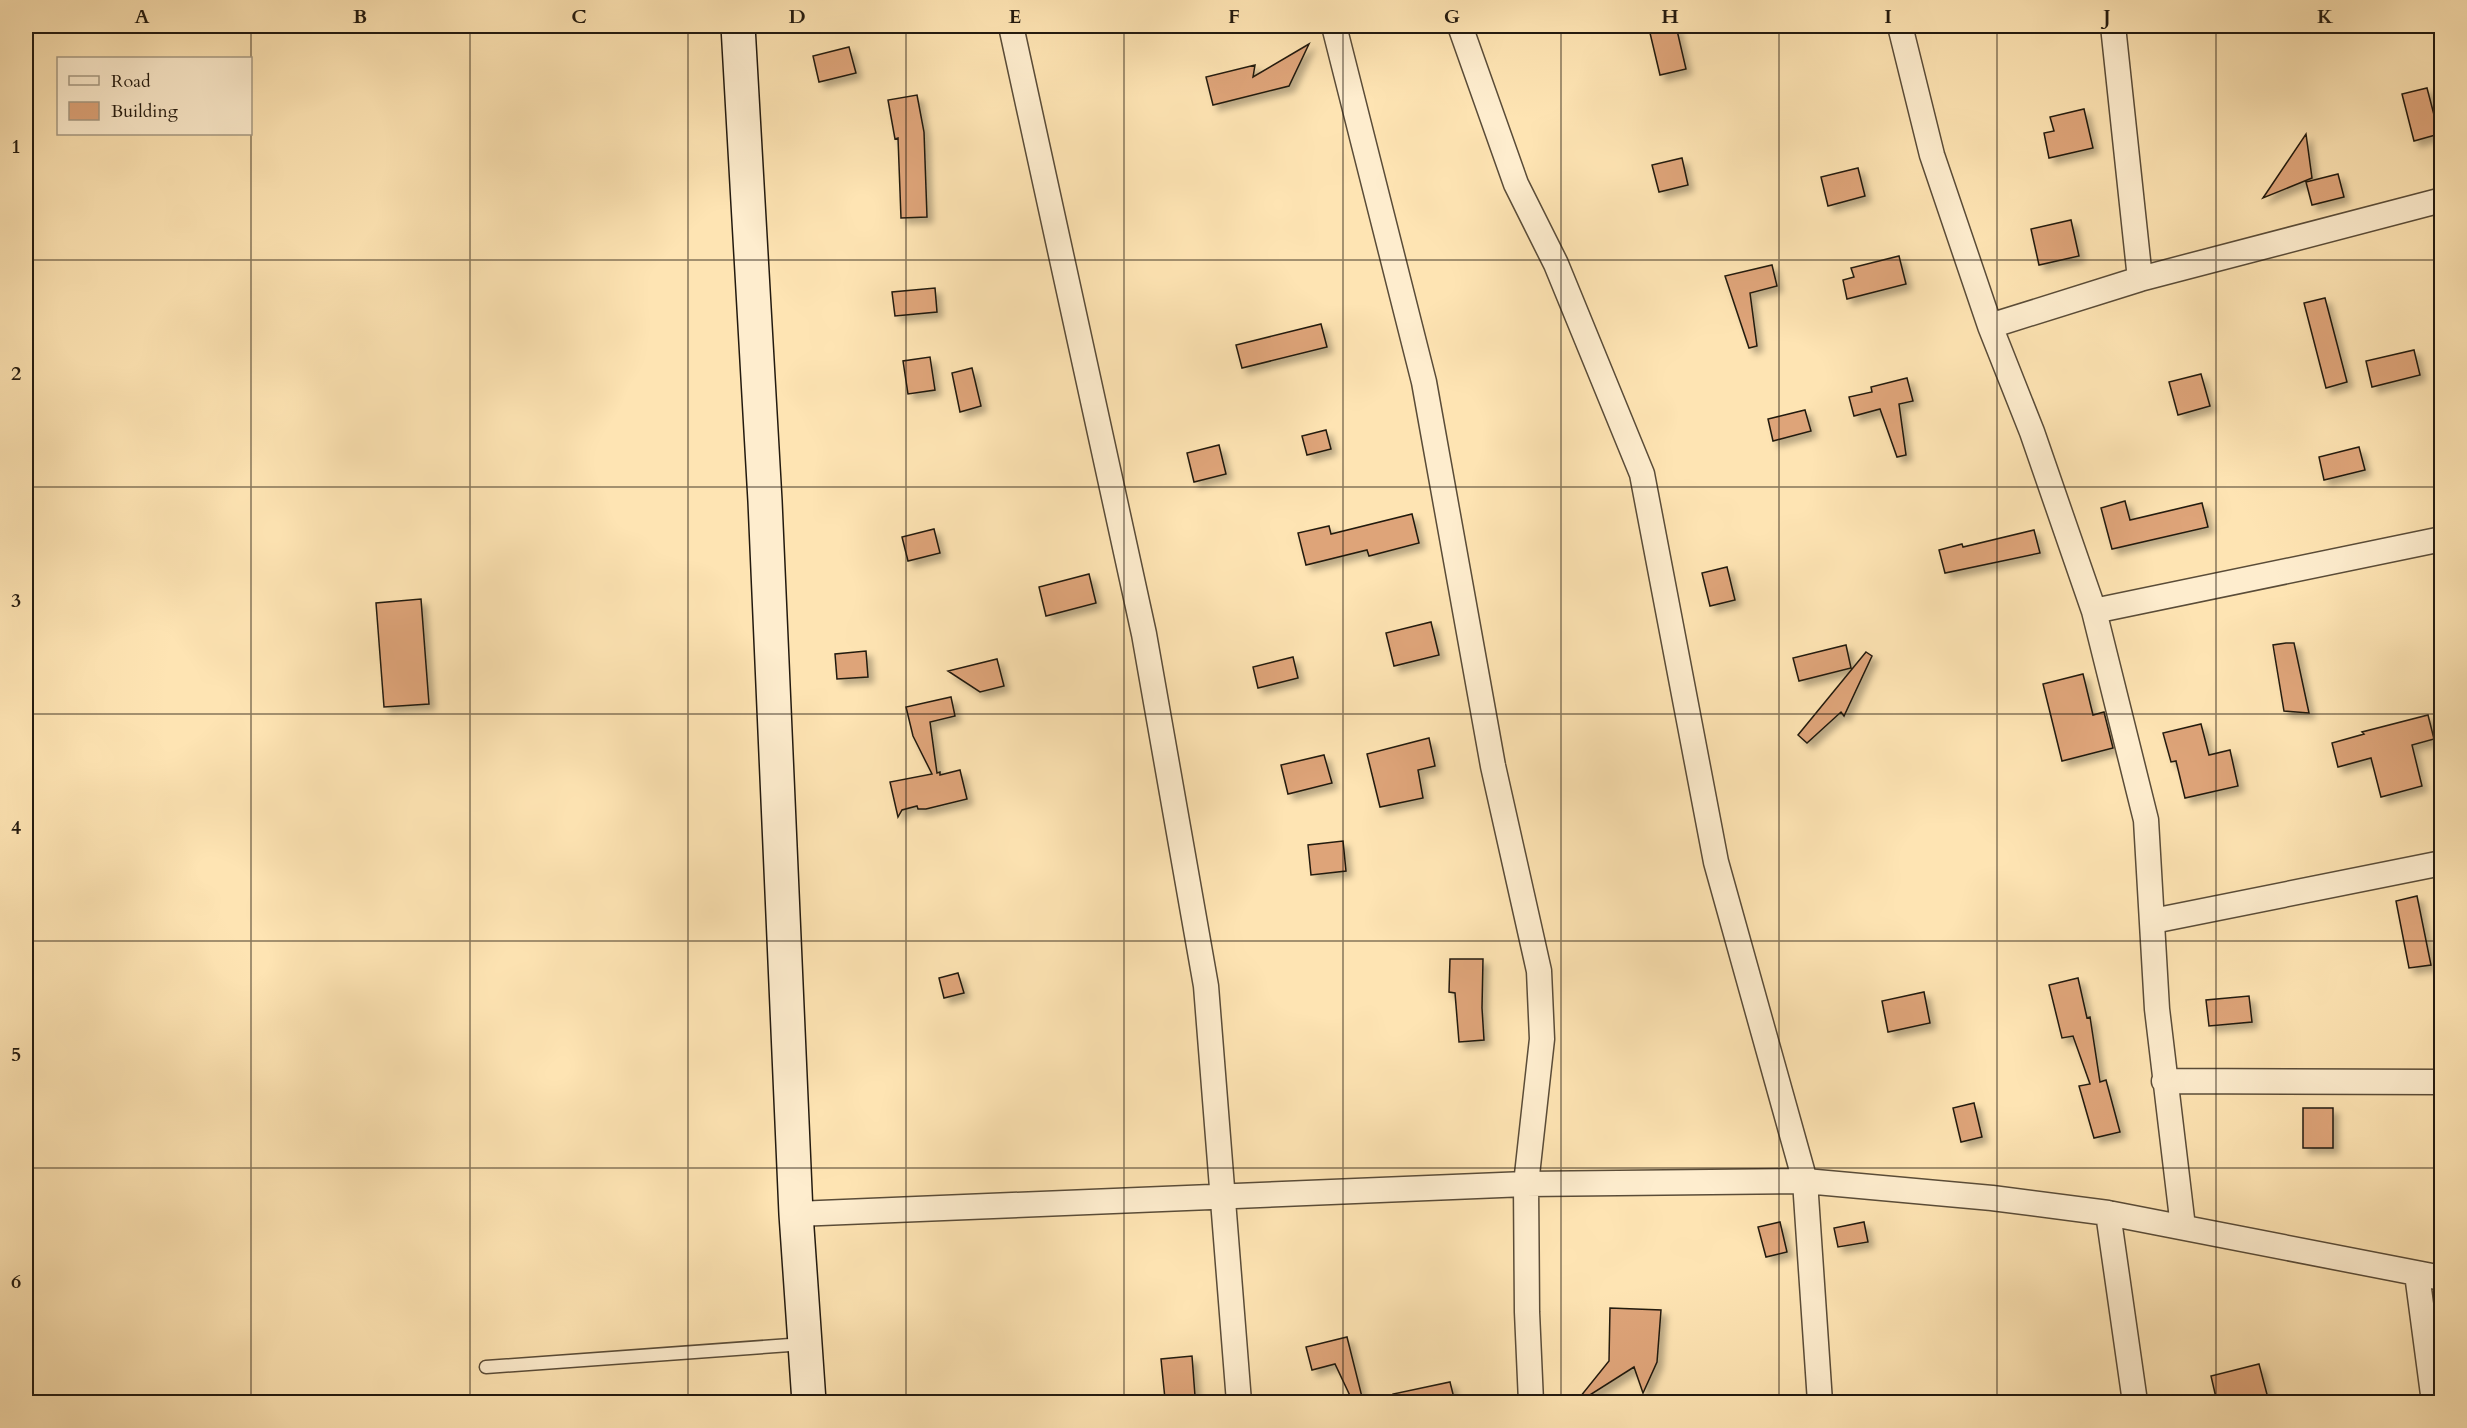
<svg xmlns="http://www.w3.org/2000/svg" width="2467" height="1428" font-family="Cardo,serif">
  <defs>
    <filter id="shadow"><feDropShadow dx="5.5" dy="5.5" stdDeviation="3" flood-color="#0004"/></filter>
  </defs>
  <rect width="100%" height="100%" fill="#fee4b3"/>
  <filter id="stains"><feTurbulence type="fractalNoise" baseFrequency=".00333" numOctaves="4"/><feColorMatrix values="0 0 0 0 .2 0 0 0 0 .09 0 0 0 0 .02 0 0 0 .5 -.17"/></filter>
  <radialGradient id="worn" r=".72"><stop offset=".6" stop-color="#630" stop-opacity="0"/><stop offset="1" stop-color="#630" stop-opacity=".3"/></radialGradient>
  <path fill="#dea479" stroke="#231a0f" stroke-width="1.5" filter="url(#shadow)" d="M1676,26L1686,69L1660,75L1650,33Z
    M1309,44L1289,86L1213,105L1206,77L1255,65L1253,77Z
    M849,47L856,73L819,82L813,56Z
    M2427,88L2439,134L2414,141L2402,94Z
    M917,95L924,132L927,217L901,218L898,138L895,139L888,100Z
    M2084,109L2093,148L2049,158L2044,133L2054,131L2050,117Z
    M2306,134L2312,178L2263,198Z
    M1682,158L1688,185L1659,192L1652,165Z
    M1858,168L1865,196L1828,206L1821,177Z
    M2338,174L2344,197L2312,205L2306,182Z
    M2071,220L2079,256L2039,265L2031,229Z
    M1899,256L1906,284L1847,299L1843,280L1854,277L1851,268Z
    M1772,265L1777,286L1750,293L1757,346L1749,348L1725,276Z
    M935,288L937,312L895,316L892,292Z
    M2325,298L2347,382L2326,388L2304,303Z
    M1321,324L1327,347L1242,368L1236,345Z
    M2414,350L2420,375L2372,387L2366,361Z
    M930,357L935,390L908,394L903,361Z
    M972,368L981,406L960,412L952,373Z
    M2201,374L2210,406L2178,415L2169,382Z
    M1907,378L1913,401L1899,404L1906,455L1897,457L1880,409L1854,416L1849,397L1872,392L1871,387Z
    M1805,410L1811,431L1773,441L1768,419Z
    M1326,430L1331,449L1307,455L1302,436Z
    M1219,445L1226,474L1194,482L1187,453Z
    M2359,447L2365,470L2324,480L2319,457Z
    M2125,501L2130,520L2202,503L2208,527L2112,549L2101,508Z
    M1412,514L1419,543L1369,556L1367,550L1306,565L1298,533L1329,526L1331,534Z
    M934,529L940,553L908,561L902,537Z
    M2034,530L2040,553L1945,573L1939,550L1962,544L1963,547Z
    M1727,567L1735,600L1710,606L1702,573Z
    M1089,574L1096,603L1046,616L1039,587Z
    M421,599L429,704L384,707L376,603Z
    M1431,622L1439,655L1394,666L1386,633Z
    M2286,643H2294L2309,713L2284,711L2273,645Z
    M1846,645L1851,668L1799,681L1793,658Z
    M866,651L868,677L837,679L835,654Z
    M1866,652L1872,656L1844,716L1841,712L1807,743L1798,735Z
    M1293,657L1298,678L1258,688L1253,667Z
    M997,659L1004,686L980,692L948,671Z
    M2083,674L2093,715L2104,712L2113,748L2062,761L2043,684Z
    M951,697L955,716L930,722L937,773L940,772V775L960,770L967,799L926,809H918L917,806L902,810L898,817L890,782L932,774L913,736L906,707Z
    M2428,715L2434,739L2412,745L2422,786L2381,797L2371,758L2338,767L2332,743L2364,734L2362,732Z
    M2201,724L2209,755L2230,750L2238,786L2185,798L2176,761L2171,762L2163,733Z
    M1429,738L1435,766L1418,770L1423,798L1380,807L1367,754Z
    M1324,755L1332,783L1288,794L1281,765Z
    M1343,841L1346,871L1311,875L1308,845Z
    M2417,896L2431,965L2409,968L2396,901Z
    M1450,959H1483L1482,1008L1484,1040L1459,1042L1455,993L1449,992Z
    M958,973L964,993L944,998L939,978Z
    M2078,978L2087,1018L2090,1017L2100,1082L2106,1080L2120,1132L2094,1138L2079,1086L2090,1084L2073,1036L2062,1038L2049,985Z
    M1924,992L1930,1023L1888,1032L1882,1001Z
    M2249,996L2252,1022L2209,1026L2206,1000Z
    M1974,1103L1982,1137L1961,1142L1953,1108Z
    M2303,1108H2333V1148H2303Z
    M1780,1222L1787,1252L1766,1257L1758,1227Z
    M1864,1222L1868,1242L1838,1247L1834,1228Z
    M1610,1308L1661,1310L1657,1362L1643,1393L1634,1367L1582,1400L1580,1397L1609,1361Z
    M1347,1337L1363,1401L1359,1402H1353L1335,1364L1312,1370L1306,1347Z
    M1192,1356L1195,1396L1165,1399L1161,1359Z
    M2259,1364L2269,1402H2217L2211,1376Z
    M1450,1382L1455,1402H1394L1393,1394Z"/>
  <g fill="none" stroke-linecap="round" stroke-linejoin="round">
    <defs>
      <path id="service" d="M486,1367L804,1344"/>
      <path id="minor" d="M1011,26L1144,634L1206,986L1239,1402
        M1334,26L1424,382L1493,766L1539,971L1542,1039L1526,1184L1527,1312L1531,1402
        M1460,26L1516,184L1556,264L1642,474L1716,862L1805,1181L1820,1402
        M1900,26L1932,155L1990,326L2032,432L2094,611L2146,820L2157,1009L2183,1227
        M2113,26L2140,279
        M1990,326L2140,279L2442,200
        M2094,611L2442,539
        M2153,921L2442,863
        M2164,1081L2442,1082
        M2108,1213L2135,1402
        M796,1214L1526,1184L1805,1181L1992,1198L2108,1213L2442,1278
        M2417,1274L2434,1402"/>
      <path id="secondary" d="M738,26L765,501L796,1214L809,1402"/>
    </defs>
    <use href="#service" stroke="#5a4c38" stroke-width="15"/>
    <use href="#minor" stroke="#5a4c38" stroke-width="27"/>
    <use href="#secondary" stroke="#231a0f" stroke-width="36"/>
    <use href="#service" stroke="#feedce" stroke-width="12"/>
    <use href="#minor" stroke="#feedce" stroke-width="24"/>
    <use href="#secondary" stroke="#feedce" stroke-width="33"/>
  </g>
  <path fill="none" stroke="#231a0f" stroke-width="1.5" stroke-opacity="0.55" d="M251,26V1402M470,26V1402M688,26V1402M906,26V1402M1124,26V1402M1343,26V1402M1561,26V1402M1779,26V1402M1997,26V1402M2216,26V1402M26,260H2442M26,487H2442M26,714H2442M26,941H2442M26,1168H2442"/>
  <rect width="2467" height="1428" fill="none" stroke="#fee4b3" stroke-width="66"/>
  <rect x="57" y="57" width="195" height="78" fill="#feedce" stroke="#a69982" stroke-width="1.5"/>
  <rect x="69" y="76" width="30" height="9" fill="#feedce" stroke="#a69982" stroke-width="1.5"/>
  <text x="111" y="87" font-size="18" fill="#231a0f">Road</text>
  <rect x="69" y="102" width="30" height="18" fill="#dea479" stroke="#a69982" stroke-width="1.5"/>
  <text x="111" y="117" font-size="18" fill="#231a0f">Building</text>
  <rect x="33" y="33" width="2401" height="1362" fill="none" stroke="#231a0f" stroke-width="2"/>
  <g font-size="20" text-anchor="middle" font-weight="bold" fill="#231a0f">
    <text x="142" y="23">A</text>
    <text x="360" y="23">B</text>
    <text x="579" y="23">C</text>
    <text x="797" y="23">D</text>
    <text x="1015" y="23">E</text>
    <text x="1234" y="23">F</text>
    <text x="1452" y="23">G</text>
    <text x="1670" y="23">H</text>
    <text x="1888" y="23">I</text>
    <text x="2107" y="23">J</text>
    <text x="2325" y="23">K</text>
    <text x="16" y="153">1</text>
    <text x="16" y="380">2</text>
    <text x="16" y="607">3</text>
    <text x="16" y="834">4</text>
    <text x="16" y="1061">5</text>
    <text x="16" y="1288">6</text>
  </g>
  <rect width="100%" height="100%" filter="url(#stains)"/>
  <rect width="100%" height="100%" fill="url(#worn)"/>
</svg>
